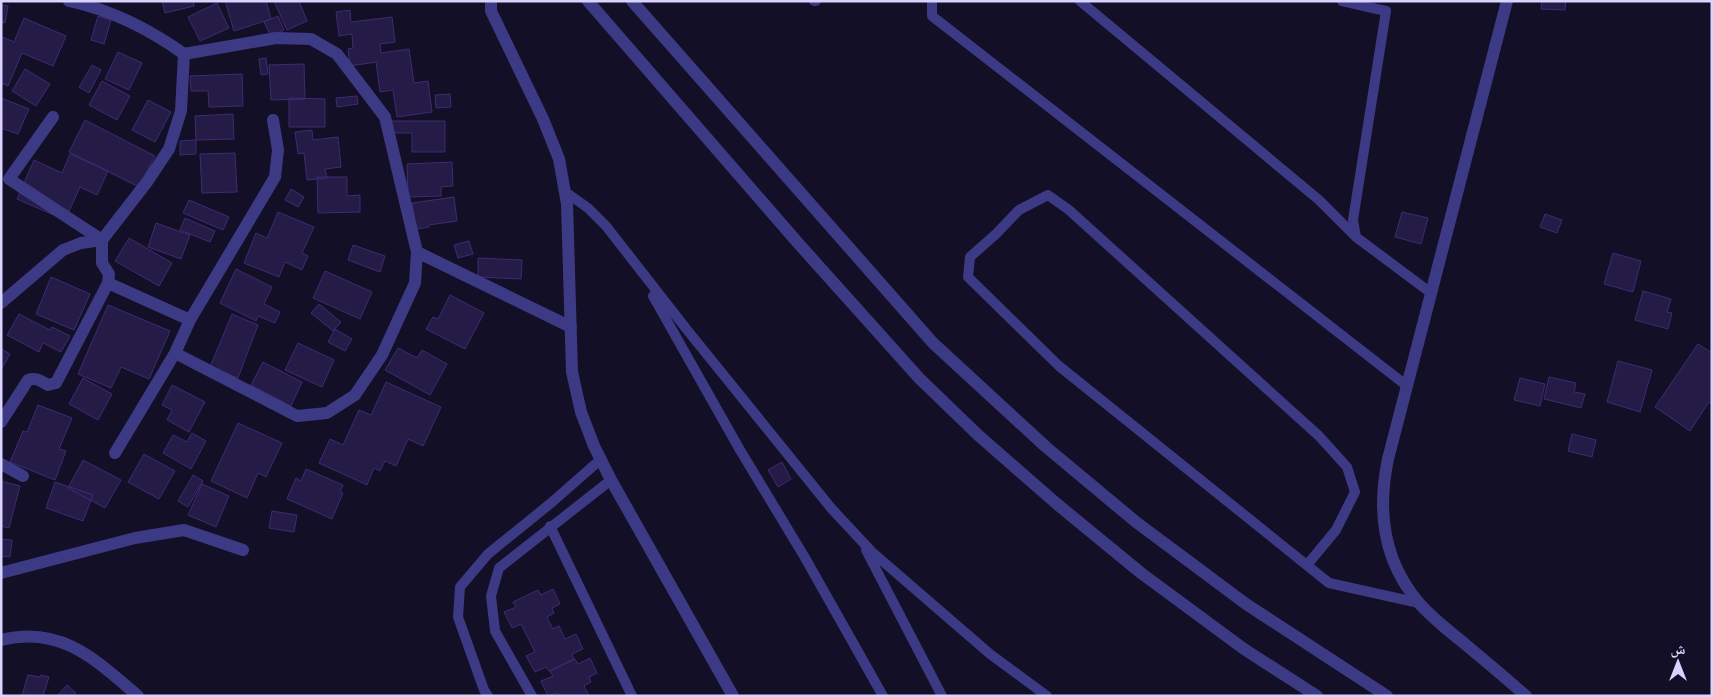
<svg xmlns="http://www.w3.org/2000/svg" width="1713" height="697" font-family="'Public Sans','Noto Naskh Arabic',sans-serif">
  <rect width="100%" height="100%" fill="#130f26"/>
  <path fill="#241b47" stroke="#3b2d73" d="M162,1H193L194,6L165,13Z
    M225,1H266L271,19L234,31Z
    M274,1H299L307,21L287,30Z
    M1542,1H1566L1565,10L1541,9Z
    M217,3L229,28L200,41L188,17Z
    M1,5L8,6L5,23L1,22Z
    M350,10L351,22L392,17L395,42L380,44L381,53L409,49L414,83L428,81L432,112L397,117L393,90L380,92L376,62L350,66L348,49L353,48L352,34L339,36L336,12Z
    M98,16L111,20L104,44L91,40Z
    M278,16L284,30L271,36L264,22Z
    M24,18L66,36L53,66L22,53L8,86L1,83V39L2,37L14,42Z
    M118,52L142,63L129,90L105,79Z
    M266,58L268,74L261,75L259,59Z
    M304,64L305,99L271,100L269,65Z
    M92,65L101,70L89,93L79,87Z
    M25,69L50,84L36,106L12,91Z
    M242,74L243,106L209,107L208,91H191L190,76Z
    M102,81L130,96L117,120L89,105Z
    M450,94L451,107L436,108L435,95Z
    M357,96L358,104L337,107L336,98Z
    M1,98L29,109L18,134L1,128Z
    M289,98L325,99V127H289Z
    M148,100L171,112L155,142L132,130Z
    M233,114L234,139L196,140L195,116Z
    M85,120L155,156L139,187L69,152Z
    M392,121H445V152H412V133H392Z
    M312,130L313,140L338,137L341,167L325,169L327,178L307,180L304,153L298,154L295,132Z
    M196,140V154L180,155V141Z
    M235,153L237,192L202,193L200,154Z
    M70,154L108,171L97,195L80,187L65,220L17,199L34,160L62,173Z
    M452,162L453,186L441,187V196L408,197L407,164Z
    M317,177H347V196L360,195V212L318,213Z
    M291,189L304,197L298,207L285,200Z
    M454,197L457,221L429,225V227L416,229L412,203Z
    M189,200L229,217L223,230L183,213Z
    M278,212L314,227L302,253L308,256L302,270L285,262L279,277L244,263L256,233L267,238Z
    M1402,212L1428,218L1421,244L1395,237Z
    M1545,214L1562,220L1557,233L1540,227Z
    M185,218L215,231L210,242L180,230Z
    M156,223L190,235L181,259L148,247Z
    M129,238L172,263L159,286L115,261Z
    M469,241L473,254L458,258L454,245Z
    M353,245L385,256L380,272L348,260Z
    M1613,253L1641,261L1633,292L1604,284Z
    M478,258L522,260L521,279L478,277Z
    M236,269L272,287L264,304L280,312L275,323L258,316L256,321L220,303Z
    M325,271L372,292L360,319L313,298Z
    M51,277L90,294L74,330L36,314Z
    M1643,291L1671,299L1667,312L1672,313L1668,329L1635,320Z
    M450,295L484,313L465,349L426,329L433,317L438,319Z
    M319,304L341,322L333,331L311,313Z
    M108,305L170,331L149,379L121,367L111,388L78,374Z
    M19,314L50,330L52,327L70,336L61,352L43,343L39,352L7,335Z
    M232,314L258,325L238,378L210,367Z
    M335,329L352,339L345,351L328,342Z
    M298,343L334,360L322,387L285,370Z
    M1698,344L1712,353V404L1709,402L1690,431L1655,407Z
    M398,348L417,358L422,350L447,364L430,395L385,370Z
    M1,349L10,354L1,370Z
    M1618,361L1652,370L1640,412L1607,402Z
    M263,362L302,382L291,406L251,385Z
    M1549,377L1576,383L1574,392L1585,394L1581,408L1544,399Z
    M83,378L112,394L98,420L69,404Z
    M1520,378L1545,384L1540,406L1514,400Z
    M386,382L441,407L423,446L408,439L396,466L385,461L380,471L374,468L367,485L319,463L330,439L343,445L359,410L371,415Z
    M172,385L205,402L189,432L167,420L172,410L162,405Z
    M38,405L72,418L59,449L66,451L55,480L10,462L23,431L27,432Z
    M238,423L282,443L266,477L258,473L247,498L211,481Z
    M192,433L206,441L191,469L163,453L173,435L187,442Z
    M1572,434L1596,440L1592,457L1568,451Z
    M144,454L175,471L159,499L128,482Z
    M83,460L121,480L105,508L68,488Z
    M782,462L791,479L778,487L768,470Z
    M306,469L343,485L340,492L343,493L332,519L287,499L296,478L301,481Z
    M193,475L203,481L188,507L178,501Z
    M1,481L20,486L9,528L1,526Z
    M55,482L93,495L83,521L46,508Z
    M202,484L229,496L216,527L188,515Z
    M272,511L297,515L294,532L269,528Z
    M1,539L12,540L10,557L1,556Z
    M553,589L560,604L552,608L554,613L547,617L553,629L559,626L565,639L576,634L583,649L572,654L574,659L549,671L546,667L535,672L526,656L535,652L521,624L512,628L504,612L516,607L513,602L538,590L541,595Z
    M590,658L597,673L589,677L591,682L584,686L589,696H560L558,693L548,696L541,681L553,676L550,671L575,659L578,664Z
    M28,675L40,677L41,675L49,677L43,696H22Z
    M67,685L76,693L74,696H57Z"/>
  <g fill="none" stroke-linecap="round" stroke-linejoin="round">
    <path stroke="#3d3a85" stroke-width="10" d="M814,1H816
      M932,1V16L1407,386
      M1080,1L1319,200L1356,237L1431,293
      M1342,1L1386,11L1353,220L1356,237
      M564,191L588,208L606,226L688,331L831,508L872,552L990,654L1047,696
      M653,296L740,450L804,556L883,696
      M550,526L632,696
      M866,550L942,696
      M1307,565L1336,530L1355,492L1347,467L1319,436L1069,210L1048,195L1019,210L996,234L970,257L968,277L1059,366L1329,583L1419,603
      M488,696L484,690L458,617L460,587L488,554L551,503L600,460
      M532,696L495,631L491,596L499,568L611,480"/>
    <path stroke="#3d3a85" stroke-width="12" d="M69,1C111,10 149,29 184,54L276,38L311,39L337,54L385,117L417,252L415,283L382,355L355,395L327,413L297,416L175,353L190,320L275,177L278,150L273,120
      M491,1V11L543,119L559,159L567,204L572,372L581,412L594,446L611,480L733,696
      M588,1L798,243L919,378L978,435L1057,504L1141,573L1244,649L1317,696
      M632,1L933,343L1046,447L1136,522L1246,604L1387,696
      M53,117L9,179L102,240V263L109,274L108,283L190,320
      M417,252L571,327
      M1,303L63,250L81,243L102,240L147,182L169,149L181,111L184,54
      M1,422L28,380C36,377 41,381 48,385L56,383L108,283
      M115,453L175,353
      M1,464L23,476
      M1,573L135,538L184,530L243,550
      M1,640C61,625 96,660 138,696"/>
    <path stroke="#3d3a85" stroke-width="12" d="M1507,1L1388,459C1377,511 1383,561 1419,603C1432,618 1449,631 1465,644C1485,661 1506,678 1526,696"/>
  </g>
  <rect width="1713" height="697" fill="none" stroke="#d9d4ff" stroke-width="5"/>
  <g transform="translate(1678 662)" stroke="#130f26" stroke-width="4" paint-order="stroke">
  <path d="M0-4L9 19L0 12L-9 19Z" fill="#d9d4ff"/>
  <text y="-8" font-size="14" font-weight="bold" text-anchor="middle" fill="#d9d4ff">ش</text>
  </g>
</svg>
